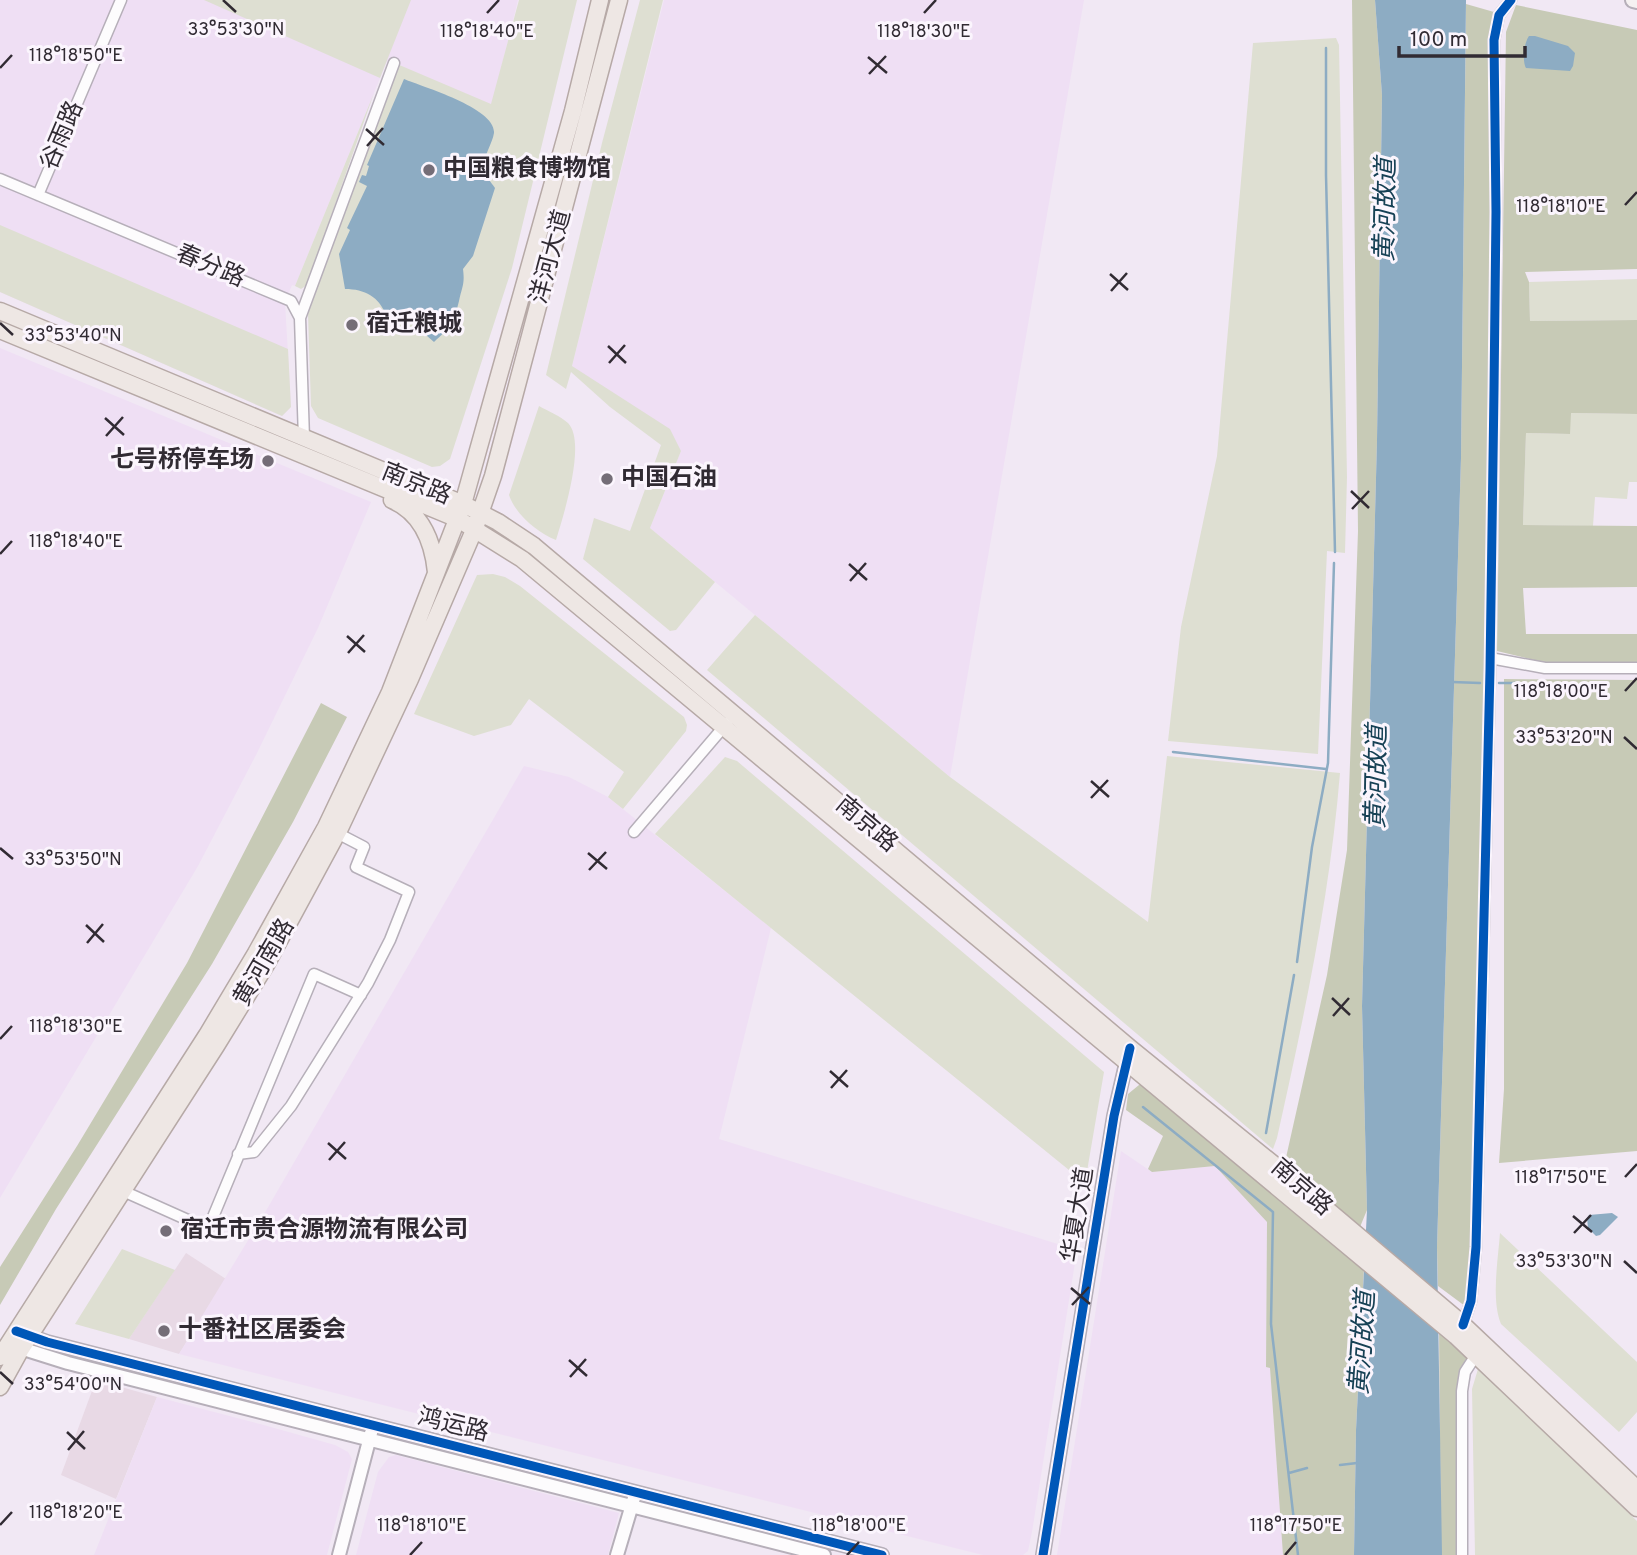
<svg xmlns="http://www.w3.org/2000/svg" width="1637" height="1555" font-family="Overpass,'Noto Sans SC',sans-serif">
  <rect width="100%" height="100%" fill="#f1e8f4"/>
  <path fill="#e8d9e5" d="M186,1253L226,1279L179,1354L129,1339Z
    M96,1380L157,1397L116,1499L61,1475Z"/>
  <path fill="#efdff4" d="M0,0H518L492,105L387,61L295,286L292,285L285,302L291,407L282,416L0,292Z
    M664,0H1084L950,777L650,528L681,451L572,366Z
    M0,348L371,502L318,628L256,755L198,866L0,1198Z
    M524,766L569,777L608,797L771,928L719,1139L1077,1250L1032,1532L1028,1551L1023,1555H983L179,1354L267,1209Z
    M1121,1151L1152,1172L1215,1166L1267,1222L1266,1366L1270,1367L1283,1555H1057Z
    M157,1397L260,1424L335,1445L348,1452L352,1459L327,1555H94Z
    M396,1455L619,1513L608,1555H356L378,1472L389,1457Z"/>
  <path fill="#dedfd2" d="M204,0H411L380,78Z
    M519,0H577L512,268L450,459L440,466L432,467L318,418L311,406L308,314L397,64L491,104Z
    M640,0H663L572,366L670,429L681,451L650,528L715,582L676,630L670,631L583,559L594,518L630,531L661,445L610,407L571,372L566,389L546,375L602,143Z
    M1336,38L1339,45L1347,477L1345,553L1327,551L1318,754L1168,741L1181,627L1217,456L1253,43Z
    M374,93L307,285L301,289L295,286Z
    M0,225L288,349L291,407L282,416L0,292Z
    M1637,279V320L1530,321L1529,282Z
    M539,406C548,411 560,416 568,423C587,442 563,517 556,540C538,533 515,514 509,495Z
    M1570,413L1637,414V482H1629L1627,499L1595,497L1593,526L1523,525L1526,433L1570,434Z
    M493,574L505,577L520,586L684,717L687,725L686,731L623,809L608,797L624,772L529,699L511,725L474,736L414,714L477,575Z
    M755,615L950,777L1148,922L1167,756L1340,773C1330,896 1304,1017 1277,1138L1273,1149L707,670Z
    M725,757L737,761L1104,1072L1085,1183L655,834Z
    M1500,1233L1637,1362V1412L1619,1432L1501,1324C1491,1300 1498,1260 1500,1233Z
    M122,1249L175,1270L129,1339L75,1324Z
    M1478,1369L1637,1521V1555H1475L1472,1389Z"/>
  <path fill="#c7cab6" d="M1352,0H1375L1382,95L1377,440L1362,1006L1367,1210L1360,1227L1285,1162L1327,975L1347,850L1358,531Z
    M1466,4L1494,12L1490,40V397L1471,1245L1465,1306L1438,1286L1437,1247L1461,458Z
    M1516,5L1637,30V269L1525,272L1529,282L1530,321L1637,320V414L1571,413L1570,434L1526,433L1523,525L1637,526V587L1523,588L1526,634H1637V663H1547L1497,651L1506,32Z
    M1504,679L1637,680V1151L1499,1163L1504,1089Z
    M321,703L347,717L293,822L212,964L56,1209L0,1305V1267L77,1146L187,963Z
    M1139,1085H1146L1364,1267L1356,1430L1354,1555H1283L1270,1368L1266,1367L1267,1222L1215,1166L1152,1172L1148,1169L1163,1136L1126,1110L1128,1094Z
    M1439,1328L1471,1356L1463,1367L1459,1555H1441Z"/>
  <path fill="#8dacc3" d="M1375,0H1466L1461,458L1437,1247L1442,1555H1354L1356,1430L1367,1210L1362,1006L1377,440L1382,95Z
    M1529,36H1535L1568,46L1575,53L1573,66L1570,71L1526,68C1522,61 1524,43 1529,36Z
    M404,79C423,87 496,108 494,133C492,145 482,158 484,170C486,177 491,182 495,188L473,256L463,269C465,284 462,287 459,301C453,325 450,327 434,342L412,323L386,315C379,297 365,289 345,289L339,254L350,230L347,228L367,186L359,182L362,175L366,176L369,166L367,165Z
    M1612,1213L1618,1217L1600,1235L1596,1236L1588,1228L1587,1218L1589,1215Z"/>
  <g fill="none" stroke-linecap="round" stroke-linejoin="round">
    <path stroke="#8dacc3" stroke-width="2.5" d="M1326,48V175L1335,552
      M1452,682L1480,683
      M1499,683H1519
      M1173,752L1326,769
      M1297,962L1312,847L1328,763L1334,563
      M1143,1107L1273,1212L1271,1324L1298,1555
      M1266,1133L1294,975
      M1340,1465L1357,1463
      M1289,1473L1307,1468"/>
    <defs>
      <path id="minor" d="M0,179L291,301L300,318L304,439
        M38,195L121,0
        M300,318L394,63
        M1490,658L1545,668H1637
        M634,832L727,723
        M238,1154L254,1152L291,1106L368,983L390,940L409,892L356,867L364,847L337,833
        M123,1191L208,1229L314,974L361,995
        M1463,1325L1471,1301L1476,1247L1490,670L1494,390L1496,212L1494,40L1499,15L1511,0
        M1462,1555V1391L1465,1372L1476,1355"/>
      <path id="tertiary" d="M22,1333L47,1342L882,1555
        M14,1346L68,1363L824,1555
        M339,1555L371,1433
        M617,1555L634,1498
        M1043,1555L1114,1116L1128,1055"/>
      <path id="secondary" d="M1633,0L1637,1"/>
      <path id="primary" d="M0,311L463,504L498,522L534,546L1130,1048L1273,1164L1459,1321L1637,1489
        M0,330L458,519L522,559L1456,1336L1637,1508
        M392,500C422,513 433,542 436,572
        M0,1357L207,1035L256,953L326,827L390,692L463,504L573,111L600,0
        M0,1387L21,1349L216,1046L267,963L340,828L410,679L475,528L493,476L619,0"/>
    </defs>
    <use href="#minor" stroke="#b6afb9" stroke-width="13"/>
    <use href="#tertiary" stroke="#b6afb9" stroke-width="16"/>
    <use href="#secondary" stroke="#b6afb9" stroke-width="18"/>
    <use href="#primary" stroke="#b6a9a6" stroke-width="19"/>
    <use href="#minor" stroke="#fdfcfd" stroke-width="10"/>
    <use href="#tertiary" stroke="#fdfcfd" stroke-width="12"/>
    <use href="#secondary" stroke="#f5f1f1" stroke-width="14"/>
    <use href="#primary" stroke="#eee7e4" stroke-width="16"/>
    <defs>
      <path id="cycleway" d="M1463,1325L1471,1301L1476,1247L1490,670L1494,390L1496,212L1494,40L1499,15L1511,0
        M16,1331L47,1342L882,1555
        M1043,1555L1114,1116L1130,1048"/>
    </defs>
    <use href="#cycleway" stroke="#fbf5fd" stroke-width="13"/>
    <use href="#cycleway" stroke="#0057b8" stroke-width="9"/>
  </g>
  <path fill="none" stroke="#312b33" stroke-width="2.5" d="M223,0L236,12M487,13L499,0M924,13L936,0M868,57L887,73M0,68L12,55M869,74L886,56M366,129L384,145M367,146L383,128M1625,205L1637,192M1110,274L1128,290M1111,291L1127,273M0,323L13,335M608,346L626,363M609,363L625,345M105,418L124,435M106,436L123,417M1351,491L1369,508M1352,509L1369,491M0,554L12,541M849,564L867,580M850,581L866,563M347,636L365,652M348,653L364,635M1625,691L1637,678M1624,737L1637,749M1091,781L1109,797M1091,798L1108,780M0,848L13,859M588,853L607,869M589,870L606,852M86,925L104,942M87,943L103,924M1332,998L1350,1015M1333,1016L1349,998M0,1039L12,1026M830,1071L848,1087M831,1088L847,1070M328,1143L346,1159M329,1160L345,1142M1625,1177L1637,1164M1573,1216L1592,1232M1574,1233L1591,1215M1624,1261L1637,1273M1071,1288L1090,1304M1072,1305L1089,1287M569,1360L587,1376M0,1372L13,1384M570,1377L586,1359M67,1432L85,1449M68,1450L84,1431M0,1525L12,1512M410,1555L422,1542M847,1555L859,1542M1285,1555L1296,1542"/>
  <g fill="#746d77" stroke="#fbf5fd" stroke-width="2.5">
    <circle cx="429" cy="170" r="7"/>
    <circle cx="352" cy="325" r="7"/>
    <circle cx="268" cy="461" r="7"/>
    <circle cx="607" cy="479" r="7"/>
    <circle cx="166" cy="1231" r="7"/>
    <circle cx="164" cy="1331" r="7"/>
  </g>
  <g text-anchor="middle" dominant-baseline="central" stroke-width="6" stroke-linejoin="round" paint-order="stroke">
    <g font-size="24" fill="#312b33" stroke="#fbf5fd">
      <text transform="translate(63 136) rotate(-67)">谷雨路</text>
      <text transform="translate(552 257) rotate(-75)">洋河大道</text>
      <text transform="translate(210 267) rotate(23)">春分路</text>
      <text transform="translate(416 485) rotate(22)">南京路</text>
      <text transform="translate(866 825) rotate(40)">南京路</text>
      <text transform="translate(265 963) rotate(-60)">黄河南路</text>
      <text transform="translate(1301 1188) rotate(41)">南京路</text>
      <text transform="translate(1079 1215) rotate(-81)">华夏大道</text>
      <text transform="translate(453 1426) rotate(14)">鸿运路</text>
    </g>
    <g font-size="24" font-weight="bold" fill="#312b33" stroke="#fbf5fd" text-anchor="start">
      <text x="443" y="170">中国粮食博物馆</text>
      <text x="366" y="325">宿迁粮城</text>
      <text x="254" y="461" text-anchor="end">七号桥停车场</text>
      <text x="621" y="479">中国石油</text>
      <text x="180" y="1231">宿迁市贵合源物流有限公司</text>
      <text x="178" y="1331">十番社区居委会</text>
    </g>
    <g font-size="26" font-style="italic" fill="#174155" stroke="#fbf5fd">
      <text transform="translate(1387 210) rotate(-89)">黄河故道</text>
      <text transform="translate(1378 777) rotate(-89)">黄河故道</text>
      <text transform="translate(1364 1343) rotate(-86)">黄河故道</text>
    </g>
  </g>
  <g font-size="18" text-anchor="middle" fill="#312b33" stroke="#fbf5fd" stroke-width="6" stroke-linejoin="round" paint-order="stroke">
    <text x="236" y="35">33°53'30"N</text>
    <text x="487" y="37">118°18'40"E</text>
    <text x="924" y="37">118°18'30"E</text>
    <text x="76" y="61">118°18'50"E</text>
    <text x="1561" y="212">118°18'10"E</text>
    <text x="73" y="341">33°53'40"N</text>
    <text x="76" y="547">118°18'40"E</text>
    <text x="1561" y="697">118°18'00"E</text>
    <text x="1564" y="743">33°53'20"N</text>
    <text x="73" y="865">33°53'50"N</text>
    <text x="76" y="1032">118°18'30"E</text>
    <text x="1561" y="1183">118°17'50"E</text>
    <text x="1564" y="1267">33°53'30"N</text>
    <text x="73" y="1390">33°54'00"N</text>
    <text x="76" y="1518">118°18'20"E</text>
    <text x="422" y="1531">118°18'10"E</text>
    <text x="859" y="1531">118°18'00"E</text>
    <text x="1296" y="1531">118°17'50"E</text>
  </g>
  <path d="M1399 46v10h126v-10" fill="none" stroke="#312b33" stroke-width="3.5"/>
  <text x="1410" y="46" font-size="21" fill="#312b33" stroke="#fbf5fd" stroke-width="5" paint-order="stroke">100 m</text>
</svg>
